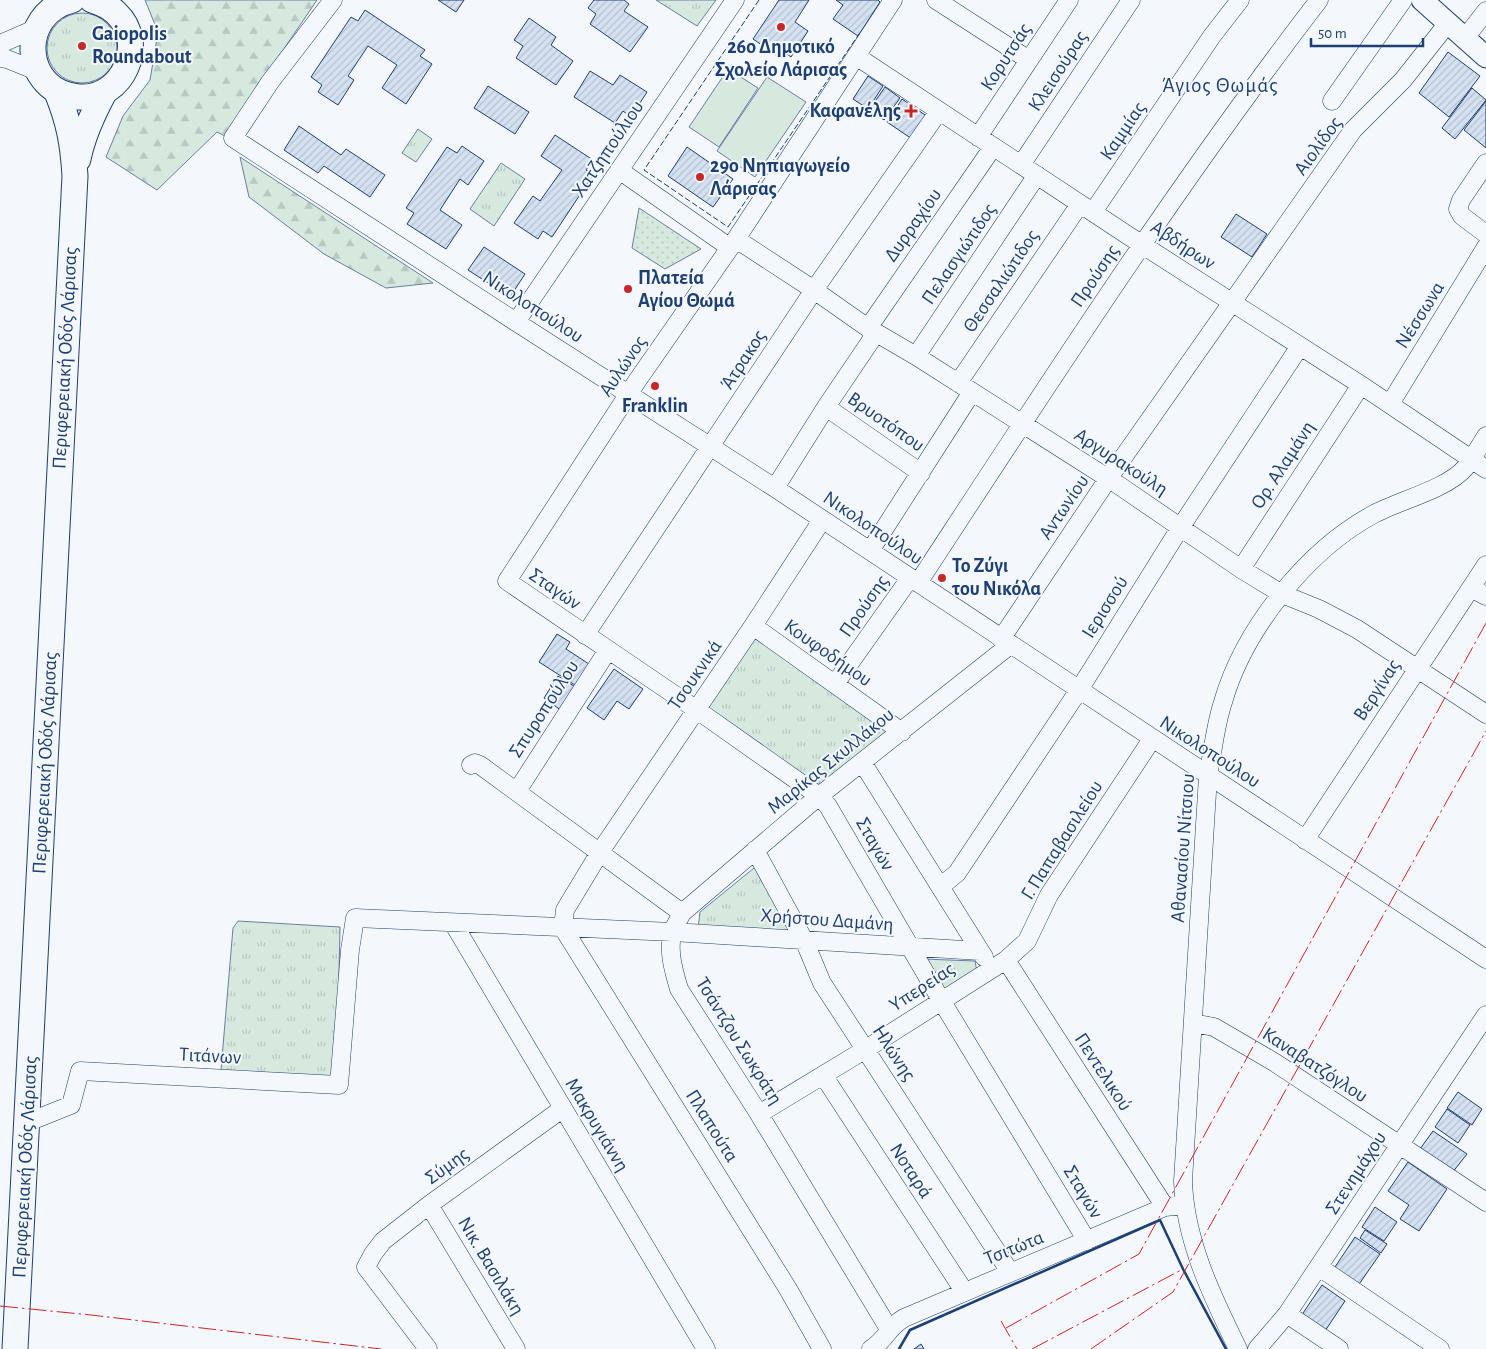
<svg xmlns="http://www.w3.org/2000/svg" width="1486" height="1349" font-family="'Alegreya Sans',sans-serif">
  <defs>
    <pattern id="grass-tufts" width="24" height="20" patternUnits="userSpaceOnUse" patternTransform="scale(1.25)"><rect width="24" height="20" fill="#d7e8df"/><path d="M3 7l-1-3M5 7V3M7 7l1-3M15 17l-1-3M17 17v-4M19 17l1-3" fill="none" stroke="#b8c8c3"/></pattern>
    <pattern id="forest-firs" width="22" height="20" patternUnits="userSpaceOnUse" patternTransform="scale(1.25)"><rect width="22" height="20" fill="#d7e8df"/><path d="M5 1l3.5 6h-7zM16 11l3.5 6h-7z" fill="#b8c8c3"/></pattern>
    <pattern id="park-dots" width="8" height="8" patternUnits="userSpaceOnUse" patternTransform="scale(1.25)"><rect width="8" height="8" fill="#d7e8df"/><path d="M2 2h.1M6 6h.1" fill="none" stroke="#b8c8c3" stroke-width="1.8" stroke-linecap="round"/></pattern>
    <pattern id="building-hatch" width="6" height="6" patternUnits="userSpaceOnUse" patternTransform="scale(1.25)"><rect width="6" height="6" fill="#d5e0f0"/><path d="M-1 1l2-2M0 6l6-6M5 7l2-2" fill="none" stroke="#b6c1d1"/></pattern>
  </defs>
  <rect width="100%" height="100%" fill="#f4f7fb"/>
  <path fill="url(#grass-tufts)" stroke="#687fa3" d="M656,0H716L697,26Z
    M47 48a35 35 0 1 1 70 0a35 35 0 1 1-70 0Z
    M418,129L432,139L416,162L402,153Z
    M501,163L525,179L494,226L470,209Z
    M754,634L888,732L822,785L816,784L710,710L708,703Z
    M754,868H756L759,870L790,934L698,929L700,912Z
    M238,921L340,927L337,1064L330,1079L224,1076L221,1070L233,928Z
    M923,959L975,961L977,972L942,993Z"/>
  <path fill="url(#forest-firs)" stroke="#687fa3" d="M145,0H317L225,136L217,132L157,190L106,157L123,116L150,80L158,32Z
    M240,157L433,283L386,288L324,254L249,197Z"/>
  <path fill="url(#park-dots)" stroke="#687fa3" d="M639,208L701,249L665,269L632,248Z"/>
  <path fill="#d7e8df" stroke="#687fa3" d="M728,69L758,88L719,147L689,127Z
    M767,77L806,102L755,177L717,151Z"/>
  <path fill="url(#building-hatch)" stroke="#1d3f73" d="M438,0H464L456,12Z
    M594,0H624L629,4L624,11L648,27L630,52L590,24L596,14L588,8Z
    M779,0H809L795,22L808,31L791,57L780,49L776,55L753,39Z
    M836,0H878L880,2L858,36L833,19L843,5Z
    M365,10L425,50L420,56L432,64L406,104L382,88L397,65L368,46L348,76L354,80L338,105L318,92L322,85L311,77L351,17L358,21Z
    M529,18L556,37L551,45L573,61L556,85L516,58L523,46L514,40Z
    M1448,52L1480,76L1449,117L1419,93Z
    M590,71L613,85L620,75L647,92L631,117L623,111L615,123L574,97Z
    M868,76L883,86L868,109L853,99Z
    M488,86L529,112L515,134L474,108Z
    M885,87L900,98L884,120L869,110Z
    M1472,88L1486,100L1455,139L1442,128Z
    M902,99L928,117L912,139L887,122Z
    M1486,101V148L1464,130Z
    M299,126L341,155L346,149L385,175L370,197L324,166L318,173L284,150Z
    M555,135L593,160L586,170L593,175L552,237L543,231L538,239L514,223L533,196L540,201L562,170L541,156Z
    M462,146L484,161L468,185L460,179L440,210L462,225L446,249L407,224L414,213L406,208L447,147L457,153Z
    M687,147L733,179L713,207L668,176Z
    M1236,214L1267,234L1252,257L1221,237Z
    M484,247L525,274L510,297L468,270Z
    M557,634L570,642L566,649L592,666L578,687L539,662Z
    M614,669L643,689L629,709L617,701L604,720L587,708Z
    M558,676L577,688L562,711L544,698Z
    M1458,1092L1482,1109L1472,1125L1447,1108Z
    M1447,1109L1470,1125L1458,1143L1435,1127Z
    M1433,1131L1467,1154L1452,1173L1420,1149Z
    M1408,1162L1447,1189L1419,1231L1400,1219L1409,1205L1388,1191Z
    M1375,1207L1397,1222L1384,1241L1362,1227Z
    M1365,1230L1387,1244L1381,1253L1360,1238Z
    M1355,1237L1380,1254L1355,1290L1331,1273Z
    M1322,1285L1345,1301L1325,1331L1301,1316Z
    M921,1344L924,1349H914Z"/>
  <g fill="none" stroke-linecap="round" stroke-linejoin="round">
    <defs>
      <path id="minor" d="M333,0L270,82L233,138L516,322L775,488L1486,959
        M893,0L736,239L637,381L507,581L697,710L819,796L828,806L941,1000L1087,1241
        M936,0L1029,60
        M1465,38L1486,11
        M0,44L37,28
        M856,56L1141,244L1361,385L1486,469
        M0,58L7,59L39,72
        M1332,101L1403,0
        M978,137L1069,0
        M1486,163L1461,200L1458,209L1462,216L1486,234
        M1021,165L1131,0
        M619,170L729,247
        M1093,212L1212,36L1240,0
        M736,239L814,290L868,328L916,356L1117,484L1241,569L1282,594L1319,609L1357,629L1486,714
        M516,322L735,0
        M868,328L993,147
        M916,356L1037,175
        M958,383L1080,204
        M1390,404L1486,247
        M826,407L921,473
        M775,488L826,407L876,333
        M822,520L753,626L600,852L565,910L563,928L788,1289L822,1349
        M870,551L972,392
        M1241,569L1361,385
        M918,583C1047,386 1175,187 1319,0
        M1471,588L1486,596
        M753,626L902,732
        M585,635L814,290L939,111
        M1001,639L1108,479L1353,130L1403,80L1448,23
        M835,684L910,578
        M862,762L984,957
        M471,765L475,763L480,765L682,913C679,919 675,925 673,931C667,949 674,972 679,989L759,1114L889,1329
        M517,791L608,650
        M1305,840L1486,565
        M755,850L804,940L822,983L1010,1272
        M940,887L957,873L1079,690L1180,528L1300,346
        M682,913L819,796L1010,645
        M453,923L706,1349
        M1006,960L1165,1207
        M1193,1023L1214,1027L1274,1062L1486,1202
        M823,1075L964,1291
        M759,1114L866,1049L1006,960L1027,941L1049,895L1152,739
        M26,1123L71,1105L80,1071L339,1085L350,950L355,918L673,932L980,951
        M429,1205L516,1349
        M1319,1267L1440,1349
        M1287,1314L1339,1349
        M428,1349L366,1267L373,1254L383,1241L429,1205L562,1109
        M871,1349C886,1340 887,1328 904,1318L1165,1207L1184,1205
        M1238,1349C1212,1296 1185,1241 1183,1181L1208,776C1213,751 1215,726 1223,702C1244,629 1307,550 1374,514C1400,500 1447,489 1465,468C1473,459 1479,447 1486,436
        M1257,1349L1287,1314L1486,1015"/>
      <path id="major" d="M1422,0L1486,57"/>
      <path id="highway" d="M72,0C16,14 22,93 79,97C123,100 148,43 116,13C109,6 101,3 92,0
        M78,159C83,134 93,113 105,91
        M15,1349L75,176C73,143 69,121 56,90"/>
    </defs>
    <use href="#minor" stroke="#1d3f73" stroke-width="19"/>
    <use href="#major" stroke="#1d3f73" stroke-width="23"/>
    <use href="#highway" stroke="#1d3f73" stroke-width="27"/>
    <use href="#minor" stroke="#f4f7fb" stroke-width="18"/>
    <use href="#major" stroke="#f4f7fb" stroke-width="21"/>
    <use href="#highway" stroke="#f4f7fb" stroke-width="25"/>
    <path stroke="#1d3f73" stroke-width="1" stroke-dasharray="6 2.5" stroke-linecap="butt" d="M759,0L644,170L728,227L859,34"/>
    <path stroke="#1d3f73" stroke-width="2.5" d="M899,1349L910,1330L1160,1220L1183,1269L1226,1349"/>
    <path stroke="#c62828" stroke-width="1" stroke-dasharray="18 4 2.5 4" stroke-linecap="butt" d="M0,1306L91,1315L381,1349
      M1001,1321L1017,1349
      M1006,1328L1139,1254L1486,623
      M1032,1349L1183,1269
      M1091,1349L1173,1292L1486,731"/>
  </g>
  <g fill="#c62828" stroke="#f4f7fb" stroke-width="2">
    <circle cx="781" cy="27" r="5"/>
    <circle cx="82" cy="46" r="5"/>
    <path d="M908.5 103.5h5v5h5v5h-5v5h-5v-5h-5v-5h5z"/>
    <circle cx="700" cy="177" r="5"/>
    <circle cx="628" cy="289" r="5"/>
    <circle cx="655" cy="386" r="5"/>
    <circle cx="942" cy="578" r="5"/>
  </g>
  <g text-anchor="middle" dominant-baseline="central" stroke-width="4" stroke-linejoin="round" paint-order="stroke">
    <g font-size="20" font-weight="bold" fill="#1d3f73" stroke="#f4f7fb" text-anchor="start">
      <text x="92" y="34">Gaiopolis<tspan x="92" dy="23">Roundabout</tspan></text>
      <text x="781" y="47" text-anchor="middle">26ο Δημοτικό<tspan x="781" dy="23">Σχολείο Λάρισας</tspan></text>
      <text x="901" y="111" text-anchor="end">Καφανέλης</text>
      <text x="710" y="166">29ο Νηπιαγωγείο<tspan x="710" dy="23">Λάρισας</tspan></text>
      <text x="638" y="278">Πλατεία<tspan x="638" dy="23">Αγίου Θωμά</tspan></text>
      <text x="655" y="406" text-anchor="middle">Franklin</text>
      <text x="952" y="566">Το Ζύγι<tspan x="952" dy="23">του Νικόλα</tspan></text>
    </g>
    <g font-size="20" fill="#1d3f73" stroke="#f4f7fb">
      <text transform="translate(1006 57) rotate(-57)">Κορυτσάς</text>
      <text transform="translate(1058 71) rotate(-57)">Κλεισούρας</text>
      <text transform="translate(1123 131) rotate(-56)">Καμμίας</text>
      <text transform="translate(1318 146) rotate(-54)">Αιολίδος</text>
      <text transform="translate(608 149) rotate(-56)">Χατζηπούλιου</text>
      <text transform="translate(913 225) rotate(-55)">Δυρραχίου</text>
      <text transform="translate(1183 245) rotate(33)">Αβδήρων</text>
      <text transform="translate(959 254) rotate(-56)">Πελασγιώτιδος</text>
      <text transform="translate(1095 276) rotate(-56)">Προύσης</text>
      <text transform="translate(1001 281) rotate(-56)">Θεσσαλιώτιδος</text>
      <text transform="translate(533 307) rotate(33)">Νικολοπούλου</text>
      <text transform="translate(1420 315) rotate(-58)">Νέσσωνα</text>
      <text transform="translate(65 358) rotate(-87)">Περιφερειακή Οδός Λάρισας</text>
      <text transform="translate(743 360) rotate(-57)">Άτρακος</text>
      <text transform="translate(623 366) rotate(-56)">Αυλώνος</text>
      <text transform="translate(886 422) rotate(35)">Βρυοτόπου</text>
      <text transform="translate(1121 462) rotate(33)">Αργυρακούλη</text>
      <text transform="translate(1283 465) rotate(-57)">Ορ. Αλαμάνη</text>
      <text transform="translate(1064 507) rotate(-56)">Αντωνίου</text>
      <text transform="translate(873 528) rotate(34)">Νικολοπούλου</text>
      <text transform="translate(555 589) rotate(34)">Σταγών</text>
      <text transform="translate(864 606) rotate(-55)">Προύσης</text>
      <text transform="translate(1105 607) rotate(-58)">Ιερισσού</text>
      <text transform="translate(828 653) rotate(35)">Κουφοδήμου</text>
      <text transform="translate(695 675) rotate(-56)">Τσουκνικά</text>
      <text transform="translate(1377 690) rotate(-57)">Βεργίνας</text>
      <text transform="translate(544 709) rotate(-57)">Σπυροπούλου</text>
      <text transform="translate(1210 752) rotate(33)">Νικολοπούλου</text>
      <text transform="translate(831 761) rotate(-39)">Μαρίκας Σκυλλάκου</text>
      <text transform="translate(45 763) rotate(-87)">Περιφερειακή Οδός Λάρισας</text>
      <text transform="translate(1062 840) rotate(-58)">Γ. Παπαβασιλείου</text>
      <text transform="translate(875 844) rotate(60)">Σταγών</text>
      <text transform="translate(1183 848) rotate(-86)">Αθανασίου Νίτσιου</text>
      <text transform="translate(827 920) rotate(4)">Χρήστου Δαμάνη</text>
      <text transform="translate(922 987) rotate(-33)">Υπερείας</text>
      <text transform="translate(739 1041) rotate(58)">Τσάντζου Σωκράτη</text>
      <text transform="translate(894 1053) rotate(57)">Ηλώνης</text>
      <text transform="translate(210 1056) rotate(3)">Τιτάνων</text>
      <text transform="translate(1315 1065) rotate(33)">Καναβατζόγλου</text>
      <text transform="translate(1103 1072) rotate(57)">Πεντελικού</text>
      <text transform="translate(597 1125) rotate(59)">Μακρυγιάννη</text>
      <text transform="translate(712 1126) rotate(58)">Πλαπούτα</text>
      <text transform="translate(447 1166) rotate(-36)">Σύμης</text>
      <text transform="translate(25 1167) rotate(-87)">Περιφερειακή Οδός Λάρισας</text>
      <text transform="translate(911 1171) rotate(57)">Νοταρά</text>
      <text transform="translate(1356 1173) rotate(-57)">Στενημάχου</text>
      <text transform="translate(1083 1192) rotate(59)">Σταγών</text>
      <text transform="translate(1014 1248) rotate(-22)">Τσιτώτα</text>
      <text transform="translate(491 1266) rotate(59)">Νικ. Βασιλάκη</text>
    </g>
    <g font-size="21" letter-spacing="1" fill="#1d3f73" stroke="#f4f7fb">
      <text x="1220" y="85">Άγιος Θωμάς</text>
    </g>
  </g>
  <path d="M1311 38v8h112v-8" fill="none" stroke="#1d3f73" stroke-width="2.5"/>
  <text x="1318" y="38" font-size="15" fill="#1d3f73" stroke="#f4f7fb" stroke-width="4" paint-order="stroke">50 m</text>
</svg>
